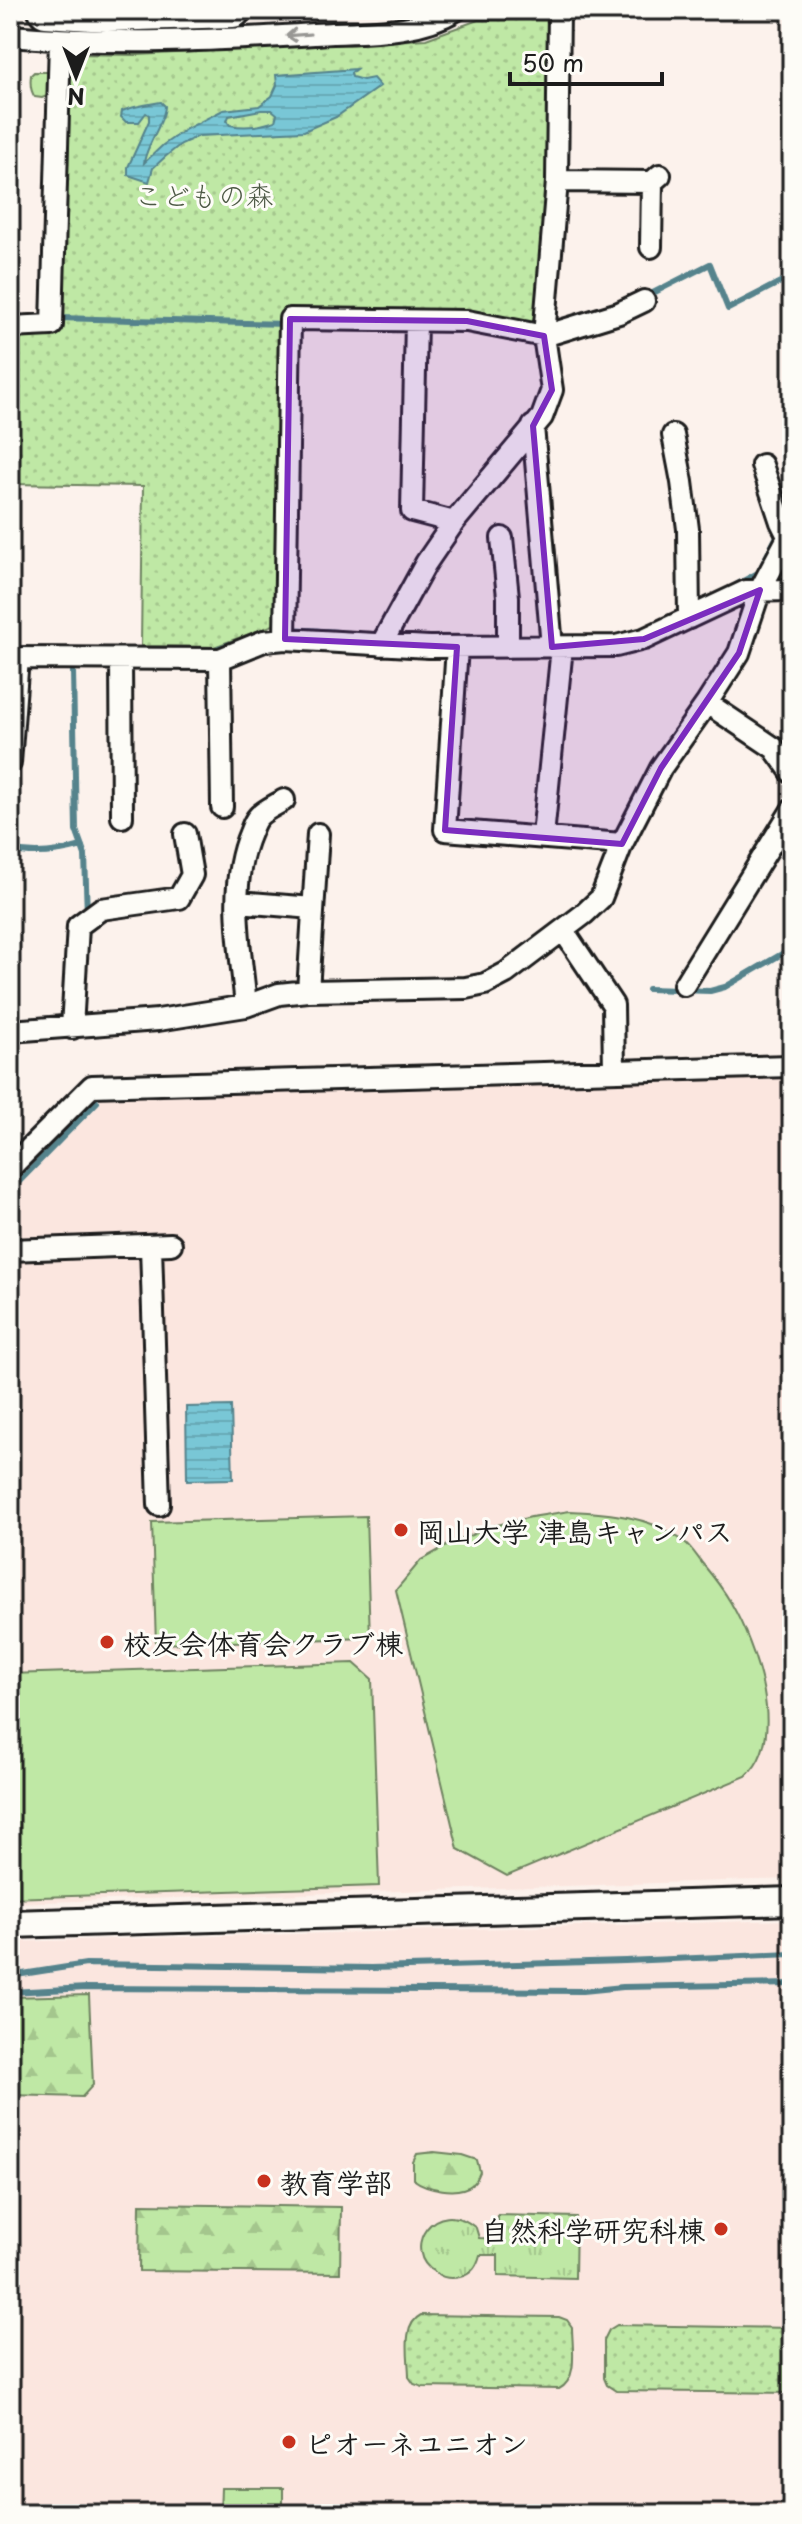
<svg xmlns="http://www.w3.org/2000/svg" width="802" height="2524" font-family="'Playpen Sans','Klee One',sans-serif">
  <defs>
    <pattern id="grass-tufts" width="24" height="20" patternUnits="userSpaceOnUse" patternTransform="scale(2)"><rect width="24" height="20" fill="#bfe8a5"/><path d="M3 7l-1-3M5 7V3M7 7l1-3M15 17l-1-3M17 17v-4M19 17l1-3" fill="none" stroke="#a4c68d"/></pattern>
    <pattern id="forest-firs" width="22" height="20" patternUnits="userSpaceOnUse" patternTransform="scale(2)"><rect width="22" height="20" fill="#bfe8a5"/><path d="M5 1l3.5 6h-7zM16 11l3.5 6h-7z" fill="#a4c68d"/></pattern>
    <pattern id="park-dots" width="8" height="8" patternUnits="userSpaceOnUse" patternTransform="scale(2)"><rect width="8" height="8" fill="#bfe8a5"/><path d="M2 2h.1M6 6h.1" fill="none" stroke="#a4c68d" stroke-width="1.8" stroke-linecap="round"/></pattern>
    <pattern id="water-rules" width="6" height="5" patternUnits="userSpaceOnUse" patternTransform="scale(2)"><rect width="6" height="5" fill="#79c7d6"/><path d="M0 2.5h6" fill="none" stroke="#68aab7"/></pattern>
  </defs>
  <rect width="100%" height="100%" fill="#fcf2ec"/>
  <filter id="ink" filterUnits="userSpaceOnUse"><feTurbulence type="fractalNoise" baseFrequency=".0125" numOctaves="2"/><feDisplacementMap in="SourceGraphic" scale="16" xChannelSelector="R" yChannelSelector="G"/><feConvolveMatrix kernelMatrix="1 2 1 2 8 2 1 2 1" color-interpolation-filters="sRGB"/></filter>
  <g filter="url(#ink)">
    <path fill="#fbe6df" d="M792,1073V1879L10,1903V1181L95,1093Z
      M792,1920V2514H10V1942Z"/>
    <path fill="url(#grass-tufts)" stroke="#6e8260" stroke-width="2" d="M498,2215L576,2217L575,2278L498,2276V2255H480C477,2266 472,2274 460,2277C452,2279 443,2278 436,2273C398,2251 435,2193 476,2228L479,2238L498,2239Z"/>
    <path fill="url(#forest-firs)" stroke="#6e8260" stroke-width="2" d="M34,72H49L52,85L47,96L42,98L35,97C30,91 30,83 31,75Z
      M89,1995L93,2085L82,2097L10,2095V1997Z
      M434,2152L462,2155L477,2160L480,2172C478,2176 477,2181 473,2184C458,2196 426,2189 413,2179V2162L417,2154Z
      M140,2204L341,2207L340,2273L139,2271Z"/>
    <path fill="url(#park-dots)" stroke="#6e8260" stroke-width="2" d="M553,19L547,226L540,323L533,328L472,317L282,313L276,624L214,647L141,646L143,486L10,484V336L58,333L65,60L71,54L138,55L426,39L478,20Z
      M421,2315L559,2317L567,2320L572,2327C572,2347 579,2379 559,2389L423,2387L414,2384L409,2377C409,2357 401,2325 421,2315Z
      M617,2325L792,2328V2393L616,2391L607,2385L604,2378V2340L609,2330Z"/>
    <path fill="#bfe8a5" stroke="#6e8260" stroke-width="2" d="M570,1511C609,1513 649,1516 682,1540C690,1545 696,1555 702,1563C712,1575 723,1589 731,1603C755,1645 789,1737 746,1776L507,1876L458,1849L396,1590L421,1560L450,1544L493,1526L531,1517Z
      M366,1516L370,1638L156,1644L152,1522Z
      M354,1663L372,1679L379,1886L10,1898V1674Z
      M221,2488H283V2514H220Z"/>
    <path fill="url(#water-rules)" stroke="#54838c" stroke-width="2" fill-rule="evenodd" d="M356,69L351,73L352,77L363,80L373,78L380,86L336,117L304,131L199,136L181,144L165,157L153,168L149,182L128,175V167L149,121V115L146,113L139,122H126L121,117L122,111C134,106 149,104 161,102L165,106C165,121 146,145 144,163L163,145L186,129L223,110L259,106L272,96L277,85L276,75ZM261,110H272L277,114L275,121C261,126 244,128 230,125L227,121L229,116Z
      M231,1406L233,1479L187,1480L186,1407Z"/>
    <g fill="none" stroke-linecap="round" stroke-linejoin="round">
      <path stroke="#54838c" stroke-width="6" d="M645,297L710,264L728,309L792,276
        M58,318L287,324
        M736,585L758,573L780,530
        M290,629L339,632
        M210,651L233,643
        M75,666L73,671L76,830L85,855L87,915
        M10,850C35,856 58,853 82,846
        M648,989L710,991L725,987L792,948
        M10,1191L97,1102
        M10,1976L86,1964L371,1968L625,1961L792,1954
        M10,1992L87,1988L583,1991L623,1987L792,1984"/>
      <defs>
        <path id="minor" d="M10,36C114,45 210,41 314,34C360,31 415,35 456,10
          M557,181L652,182L660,175
          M651,247L652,182
          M416,321L412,511L454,522
          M10,327L52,325L60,40
          M533,426L552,647
          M673,435L682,482L688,529L689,618
          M762,465L781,522L788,536
          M502,538L508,597V647
          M285,639L290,319L467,321L544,336L619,313L644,301
          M381,645L426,563L454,522L542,417L552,390L544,336L557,181L559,10
          M457,647L445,830L622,844
          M10,658L220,659L264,641L285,639L429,647L616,646L644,639L746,591L792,590
          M220,659L222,807
          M121,660L122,817
          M707,703L774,748L792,773
          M10,763L18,658
          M543,836L562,647
          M238,902L313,908
          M563,930L613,1005L614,1071
          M684,985L792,810
          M308,991L318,834
          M246,1006C241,951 227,887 250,833C252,828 254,821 258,817C264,810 276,805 284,800
          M72,1028L78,926L101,909L179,898L192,875L185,834
          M10,1031L158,1020L246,1006L279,994L308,991L466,988L485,984L506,973L584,914L601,898L622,844L661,768L707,703L739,653L760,590L792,530
          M10,1168L92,1086L792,1066
          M151,1246L159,1505
          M10,1250L171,1244"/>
        <path id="tertiary" d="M10,1924L792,1901"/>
        <path id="primary" d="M46,10L107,14L233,10"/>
      </defs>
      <use href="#minor" stroke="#1c1c1c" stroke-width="26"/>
      <use href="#tertiary" stroke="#1c1c1c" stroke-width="32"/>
      <use href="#primary" stroke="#1c1c1c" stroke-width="40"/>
      <use href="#minor" stroke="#fdfcf7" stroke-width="20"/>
      <use href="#tertiary" stroke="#fdfcf7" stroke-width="26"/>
      <use href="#primary" stroke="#fdfcf7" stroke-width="34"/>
    </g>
    <defs><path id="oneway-shaft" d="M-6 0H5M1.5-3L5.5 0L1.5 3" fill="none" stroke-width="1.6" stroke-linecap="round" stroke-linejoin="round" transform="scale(2)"/></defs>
    <use stroke="#989794" href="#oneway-shaft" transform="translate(298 35) rotate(176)"/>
  </g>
  <path fill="#7b2cbf" fill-opacity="0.2" stroke="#7b2cbf" stroke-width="6" stroke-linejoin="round" d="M290,319L467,321L544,336L552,390L533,426L552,647L644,639L760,590L739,653L661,768L622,844L445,830L457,647L285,639Z"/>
  <g fill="#c8321e" stroke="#fdfcf7" stroke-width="3">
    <circle cx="401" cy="1530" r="8"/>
    <circle cx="107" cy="1642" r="8"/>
    <circle cx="264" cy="2181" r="8"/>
    <circle cx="721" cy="2229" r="8"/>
    <circle cx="289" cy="2442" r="8"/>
  </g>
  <g text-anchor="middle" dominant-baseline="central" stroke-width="6" stroke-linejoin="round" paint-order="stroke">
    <g font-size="28" fill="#4d5945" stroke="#fdfcf7">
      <text x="204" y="194">こどもの森</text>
    </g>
    <g font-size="28" font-weight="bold" fill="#1c1c1c" stroke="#fdfcf7" text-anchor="start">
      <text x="417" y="1530">岡山大学 津島キャンパス</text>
      <text x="123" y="1642">校友会体育会クラブ棟</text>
      <text x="280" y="2181">教育学部</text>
      <text x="705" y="2229" text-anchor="end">自然科学研究科棟</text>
      <text x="305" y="2442">ピオーネユニオン</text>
    </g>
  </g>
  <rect width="802" height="2524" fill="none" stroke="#fdfcf7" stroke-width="40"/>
  <rect x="20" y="20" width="762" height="2484" fill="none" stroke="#1c1c1c" stroke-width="3" filter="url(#ink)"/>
  <g transform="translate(76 76) rotate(180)" stroke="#fdfcf7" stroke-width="6" paint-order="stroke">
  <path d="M0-6L14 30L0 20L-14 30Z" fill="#1c1c1c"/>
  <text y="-12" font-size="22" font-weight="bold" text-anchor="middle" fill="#1c1c1c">N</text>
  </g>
  <path d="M510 72v12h152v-12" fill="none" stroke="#1c1c1c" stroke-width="4"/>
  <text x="522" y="72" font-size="24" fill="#1c1c1c" stroke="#fdfcf7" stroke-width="6" paint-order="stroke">50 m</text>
</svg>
